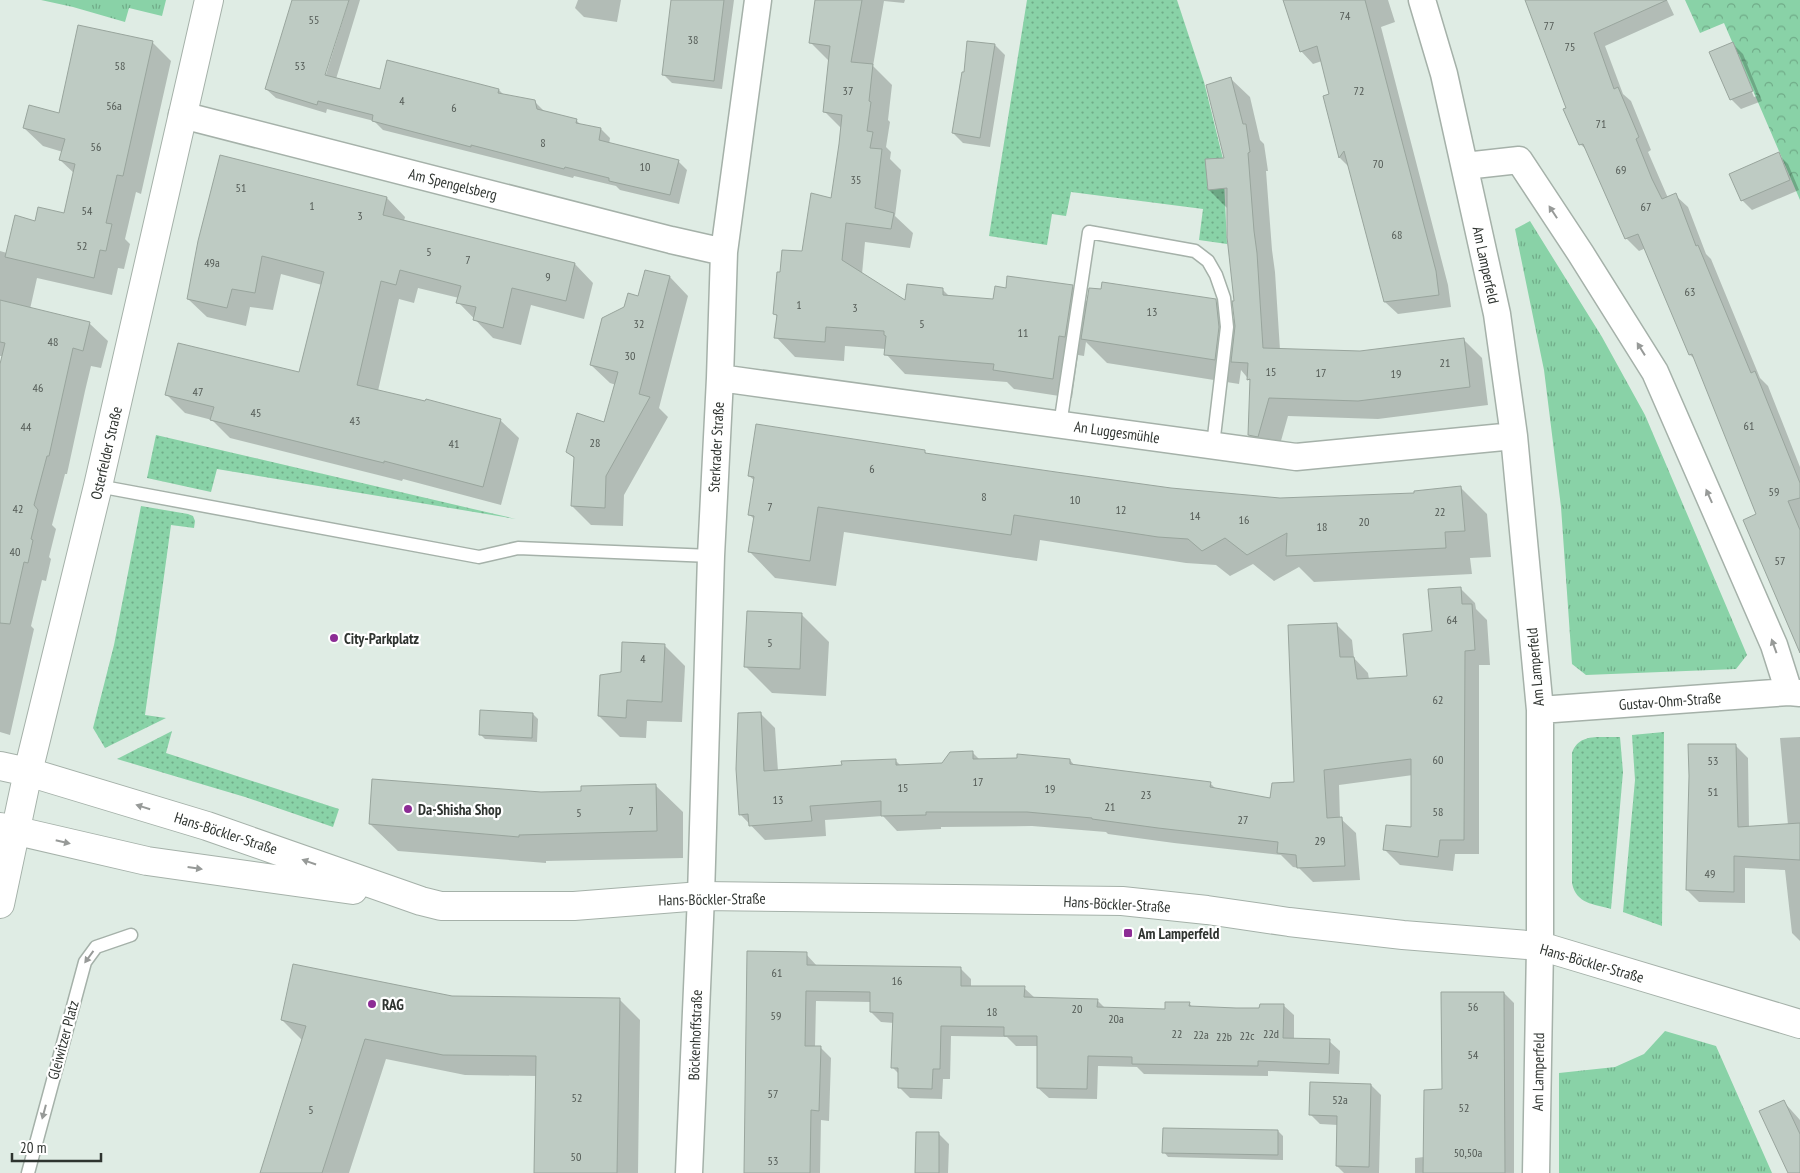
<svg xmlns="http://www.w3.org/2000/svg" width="1800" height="1173" font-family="'PT Sans Narrow',sans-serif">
  <defs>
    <pattern id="grass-dots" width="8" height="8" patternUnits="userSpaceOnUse" patternTransform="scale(1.25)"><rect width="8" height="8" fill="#89d2a7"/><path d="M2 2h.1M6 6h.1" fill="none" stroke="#70ab88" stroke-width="1.8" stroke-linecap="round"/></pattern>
    <pattern id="forest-crowns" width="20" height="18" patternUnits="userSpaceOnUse" patternTransform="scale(1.25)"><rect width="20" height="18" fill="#89d2a7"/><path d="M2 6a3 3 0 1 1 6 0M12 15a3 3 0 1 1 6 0" fill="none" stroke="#70ab88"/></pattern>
    <pattern id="park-tufts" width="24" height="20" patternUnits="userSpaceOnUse" patternTransform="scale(1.25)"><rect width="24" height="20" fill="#89d2a7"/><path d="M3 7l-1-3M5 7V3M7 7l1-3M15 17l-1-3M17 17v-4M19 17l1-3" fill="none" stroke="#70ab88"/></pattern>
  </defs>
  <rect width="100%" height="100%" fill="#dfece4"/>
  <path fill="url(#grass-dots)" d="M1027,0H1177L1204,82L1223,159L1227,244L1199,240L1203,209L1071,192L1066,216L1052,214L1047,245L989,236Z
    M156,435L516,519L217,469L211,492L147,478Z
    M141,506L188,514L193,516L195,521L194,528L171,525L145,715L166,718L105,748L93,728L114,645Z
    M172,731L166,753L339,809L333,827L245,797L117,759Z
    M1664,732L1662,926L1623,912L1635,780L1632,735Z
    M1620,737L1623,772L1611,909C1594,904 1576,904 1572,883V753C1579,732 1601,738 1620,737Z"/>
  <path fill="url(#forest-crowns)" d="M1685,0H1800V200L1724,23L1700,33Z"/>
  <path fill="url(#park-tufts)" d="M41,0H166L162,16L129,8L125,22L73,7Z
    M1530,221L1602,337L1645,415L1747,655L1736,669L1586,675L1572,664L1561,507L1544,370L1515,229Z
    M1665,1031L1716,1046L1772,1173H1559V1073L1615,1067L1644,1054Z"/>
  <path fill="#0003" fill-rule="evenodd" d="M293,0H346L322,80L324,81L349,0H360L336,79L381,90H499L504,95L534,101L544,111L576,120L581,125L601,129L610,138L609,144L678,161L687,170L679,204L620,190L616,186L574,176L573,178L383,130L374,121L327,109L326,113L276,98L266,89Z
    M578,0H621L617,22L584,17L575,8Z
    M672,0H734L722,89L672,83L663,74Z
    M816,0H905L904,3L884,1L873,66L892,85L888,120L890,122L886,147L891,152L890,159L901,170L895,216L913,233L910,248L865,242L862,274L906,302L942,289L950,297L994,301L1007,289L1072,287L1088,302L1215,301L1236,321L1228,209L1209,190L1226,159L1231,79L1250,97L1260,140L1264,144L1268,171H1266L1272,250L1275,272L1280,350L1360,352L1463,339L1482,358L1488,405L1378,419L1288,416L1277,455L1268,453L1249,435L1251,382L1241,370L1239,384L1107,363L1086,342L1084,356L1078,355L1072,398L1014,389L1007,382L905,374L886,354V349L845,346L844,361L795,357L776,337L778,317L775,314L782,274L803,253L832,199L842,129L825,112L830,62L811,43Z
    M1284,0H1388L1395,22L1381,27L1448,285L1451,307L1398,314L1385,302L1350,168L1340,158L1324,96L1331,95L1322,61L1313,64L1301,51Z
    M1527,0H1667L1674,15L1605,46L1623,94L1631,101L1651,150L1648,152L1668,198L1675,195L1688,207L1706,254L1711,259L1760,378L1768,386L1800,467V646L1758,515L1697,361L1690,355L1646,248L1639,251L1626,238L1588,151L1580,144Z
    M79,27L153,43L171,61L141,194L136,192L125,239L130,244L124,269L118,268L112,295L37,278L30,309L89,323L108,341L101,368L91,366L85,391L67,474H65L52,525L56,529L49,557L51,559L46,581L42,580L31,626L34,629L10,735L0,732V370L3,356H0V251L7,253L36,222L65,215L75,174L60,160L63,152L43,146L24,128L59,114Z
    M1733,44L1743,54L1762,101L1741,109L1731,99ZM1736,54H1739L1757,96L1754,97Z
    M995,45L1005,55L990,147L963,143L953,133Z
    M1778,154L1788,164L1799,190L1752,210L1742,200Z
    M387,198L405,217L404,221L575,264L593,283L584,319L531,305L521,345L493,338L458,302L459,298L418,288L414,303L399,299L378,391L500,420L519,438L501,505L403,479L402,481L230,438L212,420L185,413L167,395L300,374L322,285L281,274L273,310L250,307L246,326L207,317L188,299L200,241Z
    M646,271L670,277L688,296L659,408L668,417L624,495L623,526L591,525L572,506L575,459L568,452L605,424L616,385L610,383L591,365L625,308L638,297Z
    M925,452L928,455L1171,489L1280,499L1415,494L1461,488L1487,514L1491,557L1470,558L1472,574L1314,582L1299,567L1274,581L1253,564L1230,576L1216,565L1186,563L1040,540L1037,561L844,532L836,586L775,578L749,551L754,519L750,515L755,481L749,476Z
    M1460,588L1475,603L1476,609L1487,620L1490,665H1479V854H1455L1453,871L1400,865L1385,850L1412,829L1413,775L1339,785L1340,818L1356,833L1360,880L1313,882L1299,868L1293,867L1281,855L1174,843L1108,834L1106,832L1032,826L941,827V829L897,831L883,816L825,820L826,836L765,840L740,814L760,713L775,728L778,771L895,760L901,766L942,764L972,752L980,760H1070L1075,766L1210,783L1217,790L1271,800L1295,784L1337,625L1352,640L1354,658L1368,673L1369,679L1408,677Z
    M748,612L802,615L829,642L826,696L772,693L745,666Z
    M664,645L685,666L682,722L647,721L646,738L620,737L599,716L622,673Z
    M533,714L538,719L537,742L485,739L480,734Z
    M1800,737V941L1792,933L1785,870L1745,868V903L1699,902L1687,890L1736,746L1748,758L1749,827L1788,825L1780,738Z
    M655,785L683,812V858L546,861V863L398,851L370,824L541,793L582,792Z
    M806,954L817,966L960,968L971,979V987L1024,988L1035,998L1097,1000L1106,1009L1166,1010L1189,1003L1193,1008L1260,1009L1283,1005L1294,1015V1040L1329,1041L1340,1051L1339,1074L1268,1071V1076L1144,1074L1137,1067L1098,1066L1097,1099L1049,1098L1038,1088V1046H1016L1007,1037L951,1036L950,1079H943L942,1099L910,1098L900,1088V1075L892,1067L894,1023L881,1022L871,1012V1002L816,1001L815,1047H820L831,1058L829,1121L821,1120L820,1173H745Z
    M1504,993L1514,1003V1173H1415V1158L1424,1157L1443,1090Z
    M452,997L619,999L640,1020L638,1173H535L537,1076L465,1075L386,1059L349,1173H261L303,1041L282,1020Z
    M1371,1085L1381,1095L1379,1173H1344L1337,1166L1338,1125L1320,1124L1310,1114Z
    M1783,1101L1800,1120V1173H1789Z
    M1278,1131L1283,1136V1160L1168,1157L1164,1152Z
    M939,1134L949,1144L948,1173H916Z"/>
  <path fill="#becbc3" stroke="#99a59d" d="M292,0H349L325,75L380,89L387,60L499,89L498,93L535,100L537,109L577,119L576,123L601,128L599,140L679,160L670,195L609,181V178L565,167L564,169L471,145V147L372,121L373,115L318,101L317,105L265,89Z
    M671,0H724L714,81L662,75Z
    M815,0H862L851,62L873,64L869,101L871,102L867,131L873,132L870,148L882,149L875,208L894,213L891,229L846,223L842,260L905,300L907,284L943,288V295L993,299L995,286L1006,288L1007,276L1073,285L1065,337L1059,336L1053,379L993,370L994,364L884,355L886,336L884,335V331L826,327L825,342L774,338L777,315L773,314L777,272H780L782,250L802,251L811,193L831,198L839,144L842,115L823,112L830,46L809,43Z
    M1283,0H1365L1436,271L1439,295L1384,302L1344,151L1339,158L1323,96L1329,94L1317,46L1300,52Z
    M1525,0H1667L1594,33L1614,89L1618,87L1639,137L1636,139L1652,179L1662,199L1676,193L1696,246L1698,245L1751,373L1755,371L1800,483V498L1788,501L1800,530V653L1743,520L1756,514L1692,354L1689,355L1638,234L1625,239L1583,144L1579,145L1563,109L1566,108Z
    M78,25L153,41L123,176L117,175L106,223L112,224L106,251L100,250L94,278L5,257L15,215L35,221L38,207L64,213L75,164L59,160L65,139L23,128L29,105L59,113Z
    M967,41L995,44L980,138L952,133L962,72H964Z
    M1733,42L1753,91L1730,100L1709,52Z
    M1231,77L1243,124H1246L1250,152L1248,153L1254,231L1257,253L1263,348L1360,351L1464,338L1470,387L1358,401L1269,398L1258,437L1248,435L1250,379L1247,380L1248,363L1231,362L1235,326L1232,301H1234L1227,237V188L1208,190L1205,159L1224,158L1206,85Z
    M1779,152L1790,180L1741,201L1729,174Z
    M220,155L387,197L383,215L575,263L566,301L512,288L503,328L473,320L476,307L456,303L461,286L400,270L396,285L381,281L357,385L425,401L426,399L501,419L483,487L384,461V463L210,420L214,407L165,395L178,343L299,372L324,272L262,256L255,293L232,289L227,308L187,299L198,241Z
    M645,270L670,276L639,394L650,397L606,476L605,508L571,506L574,457L566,452L577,413L604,422L618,372L590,365L602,318L624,307L628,293L638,296Z
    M1102,282L1216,299L1219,327L1215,360L1081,339L1089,288L1101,289Z
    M0,300L90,322L83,351L73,348L49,456H47L34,505L38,510L31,539L33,540L28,563L24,562L10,624L0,623V364L5,343L0,342Z
    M756,424L925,450V453L1056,472L1171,488L1280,498L1414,493V491L1461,486L1465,531L1445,532L1446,548L1286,556L1287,533L1247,555L1225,538L1202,551L1188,539L1158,537L1014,515L1011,535L818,507L810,561L748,552L754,516L748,515L754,477L748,476Z
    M1461,587L1462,604H1472L1475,650L1465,651L1464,840H1440L1438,857L1383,850L1386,825L1411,827V759L1324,770L1327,818L1342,817L1345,866L1297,868L1296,855L1277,853L1278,842L1158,828L1092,819V818L1027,812H926V815L881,816V801L810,806L812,821L749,826L748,814L739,815L736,769L738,713L761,712L764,771L842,765L841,761L896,759V765L942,763L950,752L973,751V759L1017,758V754L1070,759V764L1211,782L1210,787L1270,798L1272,783L1294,782L1288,625L1337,623L1340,657H1354L1357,679L1407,676L1403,634L1432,631L1428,589Z
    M747,611L802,613L800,669L744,667Z
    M622,642L665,644L662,702L627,700L626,718L598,716L600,675L621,672Z
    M480,710L533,713L532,738L479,735Z
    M1688,744H1736L1738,827L1800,823V860L1734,856V892L1686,890L1689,776Z
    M372,779L541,792L581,791V786L656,784L657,831L519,835V837L369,824Z
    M747,951L807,952V965L961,967V986H1025L1024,997L1098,999L1097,1007L1165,1009V1002H1190L1189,1006L1236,1008H1259L1260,1004H1284L1283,1038L1330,1039L1329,1064L1258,1061V1066L1132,1064V1057L1088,1056L1087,1089L1037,1088V1036H1004V1027L941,1026L940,1069H933L932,1089L898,1088V1068H891L893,1013L870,1012V992L806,991L805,1046H821L819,1111L811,1110L810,1173H744Z
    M293,964L452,996L620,998L617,1173H534L536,1056L443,1055L365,1039L322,1173H260L306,1026L281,1020Z
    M1441,992H1504L1505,1173H1423L1424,1090L1442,1089Z
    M1310,1082L1371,1084L1369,1167L1336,1166L1337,1116L1309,1115Z
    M1784,1100L1800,1134V1173H1788L1759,1111Z
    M1163,1128L1278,1130V1155L1162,1153Z
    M916,1132H939V1173H915Z"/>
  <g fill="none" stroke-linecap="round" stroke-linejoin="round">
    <defs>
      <path id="service" d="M1060,425L1089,232L1195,251L1208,261L1216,275L1224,298L1227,327L1213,445
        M98,486L479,557L518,548L711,556
        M28,1173L85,962L96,947L131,935"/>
      <path id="minor" d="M1422,0L1444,74L1497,314L1514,436L1540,710V946L1536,1173
        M182,115L671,240L724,252
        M1465,166L1519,160L1581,254L1655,372L1774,645L1789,692
        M720,378L1296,457L1514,436
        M1540,710L1789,692L1800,693
        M689,1173L701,896L711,556L720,378L724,252L758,0"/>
      <path id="secondary" d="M0,766L28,772L207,826L421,901L441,906H574L701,896L1122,901L1207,910L1289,922L1403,935L1540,946L1800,1024
        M0,827L147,861L353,890
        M0,904L28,772L98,486L209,0"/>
    </defs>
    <use href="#service" stroke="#a5b1a9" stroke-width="15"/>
    <use href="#minor" stroke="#a5b1a9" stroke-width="29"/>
    <use href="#secondary" stroke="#a5b1a9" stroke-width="30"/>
    <use href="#service" stroke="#fff" stroke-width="12"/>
    <use href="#minor" stroke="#fff" stroke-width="26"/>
    <use href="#secondary" stroke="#fff" stroke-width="28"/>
  </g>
  <defs><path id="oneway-solid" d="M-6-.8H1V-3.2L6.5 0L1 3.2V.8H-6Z" transform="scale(1.25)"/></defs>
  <g fill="#979a98">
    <use href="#oneway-solid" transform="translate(1553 212) rotate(-123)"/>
    <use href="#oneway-solid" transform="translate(1641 349) rotate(-122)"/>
    <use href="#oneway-solid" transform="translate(1709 496) rotate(-114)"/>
    <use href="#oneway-solid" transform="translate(1774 646) rotate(-110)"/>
    <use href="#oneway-solid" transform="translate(143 807) rotate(-163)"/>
    <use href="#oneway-solid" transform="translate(63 842) rotate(13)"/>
    <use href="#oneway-solid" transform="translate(309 862) rotate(-161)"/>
    <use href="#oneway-solid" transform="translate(195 868) rotate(8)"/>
    <use href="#oneway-solid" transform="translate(89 957) rotate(126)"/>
    <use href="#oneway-solid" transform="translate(44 1112) rotate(105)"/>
  </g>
  <g fill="#8c2c95" stroke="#fff" stroke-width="2">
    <circle cx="334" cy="638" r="5"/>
    <circle cx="408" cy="809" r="5"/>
    <rect x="1123" y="928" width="10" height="10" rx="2.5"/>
    <circle cx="372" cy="1004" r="5"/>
  </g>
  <g text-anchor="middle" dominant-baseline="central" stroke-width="4.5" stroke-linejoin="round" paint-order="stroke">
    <g font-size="12" fill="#535a55">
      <text x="1345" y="15">74</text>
      <text x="314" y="19">55</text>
      <text x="1549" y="25">77</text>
      <text x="693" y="39">38</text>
      <text x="1570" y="46">75</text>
      <text x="120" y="65">58</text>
      <text x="300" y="65">53</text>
      <text x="848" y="90">37</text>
      <text x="1359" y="90">72</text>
      <text x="402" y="100">4</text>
      <text x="114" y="105">56a</text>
      <text x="454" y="107">6</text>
      <text x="1601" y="123">71</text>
      <text x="543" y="142">8</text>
      <text x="96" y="146">56</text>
      <text x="1378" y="163">70</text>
      <text x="645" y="166">10</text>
      <text x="1621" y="169">69</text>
      <text x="856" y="179">35</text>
      <text x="241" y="187">51</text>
      <text x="312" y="205">1</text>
      <text x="1646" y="206">67</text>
      <text x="87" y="210">54</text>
      <text x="360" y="215">3</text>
      <text x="1397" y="234">68</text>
      <text x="82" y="245">52</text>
      <text x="429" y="251">5</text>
      <text x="468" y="259">7</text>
      <text x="212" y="262">49a</text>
      <text x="548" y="276">9</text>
      <text x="1690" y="291">63</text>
      <text x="799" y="304">1</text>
      <text x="855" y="307">3</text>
      <text x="1152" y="311">13</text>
      <text x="639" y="323">32</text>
      <text x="922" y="323">5</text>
      <text x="1023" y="332">11</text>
      <text x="53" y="341">48</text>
      <text x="630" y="355">30</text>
      <text x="1445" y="362">21</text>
      <text x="1271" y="371">15</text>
      <text x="1321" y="372">17</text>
      <text x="1396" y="373">19</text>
      <text x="38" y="387">46</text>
      <text x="198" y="391">47</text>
      <text x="256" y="412">45</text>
      <text x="355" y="420">43</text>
      <text x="1749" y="425">61</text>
      <text x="26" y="426">44</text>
      <text x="595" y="442">28</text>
      <text x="454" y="443">41</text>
      <text x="872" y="468">6</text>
      <text x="1774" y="491">59</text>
      <text x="984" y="496">8</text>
      <text x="1075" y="499">10</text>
      <text x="770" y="506">7</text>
      <text x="18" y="508">42</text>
      <text x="1121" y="509">12</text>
      <text x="1440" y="511">22</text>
      <text x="1195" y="515">14</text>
      <text x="1244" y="519">16</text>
      <text x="1364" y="521">20</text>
      <text x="1322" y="526">18</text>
      <text x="15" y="551">40</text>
      <text x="1780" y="560">57</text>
      <text x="1452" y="619">64</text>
      <text x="770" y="642">5</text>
      <text x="643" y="658">4</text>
      <text x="1438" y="699">62</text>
      <text x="1438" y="759">60</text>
      <text x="1713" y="760">53</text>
      <text x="978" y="781">17</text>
      <text x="903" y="787">15</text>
      <text x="1050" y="788">19</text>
      <text x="1713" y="791">51</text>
      <text x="1146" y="794">23</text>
      <text x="778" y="799">13</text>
      <text x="1110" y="806">21</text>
      <text x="631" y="810">7</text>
      <text x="1438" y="811">58</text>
      <text x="579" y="812">5</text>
      <text x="1243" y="819">27</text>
      <text x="1320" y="840">29</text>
      <text x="1710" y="873">49</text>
      <text x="777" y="972">61</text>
      <text x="897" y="980">16</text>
      <text x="1473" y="1006">56</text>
      <text x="1077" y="1008">20</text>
      <text x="992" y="1011">18</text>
      <text x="776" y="1015">59</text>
      <text x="1116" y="1018">20a</text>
      <text x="1177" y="1033">22</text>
      <text x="1271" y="1033">22d</text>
      <text x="1201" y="1034">22a</text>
      <text x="1247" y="1035">22c</text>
      <text x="1224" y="1036">22b</text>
      <text x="1473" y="1054">54</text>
      <text x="773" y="1093">57</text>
      <text x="577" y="1097">52</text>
      <text x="1340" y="1099">52a</text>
      <text x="1464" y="1107">52</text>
      <text x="311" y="1109">5</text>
      <text x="1468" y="1152">50,50a</text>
      <text x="576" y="1156">50</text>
      <text x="773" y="1160">53</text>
    </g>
    <g font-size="15" fill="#2f3430" stroke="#fff">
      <text transform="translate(453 184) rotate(14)">Am Spengelsberg</text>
      <text transform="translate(1486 265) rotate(78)">Am Lamperfeld</text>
      <text transform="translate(1117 432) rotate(8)">An Luggesmühle</text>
      <text transform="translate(716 447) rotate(-87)">Sterkrader Straße</text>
      <text transform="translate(106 453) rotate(-77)">Osterfelder Straße</text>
      <text transform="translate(1535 667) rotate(-95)">Am Lamperfeld</text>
      <text transform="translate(1670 701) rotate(-4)">Gustav-Ohm-Straße</text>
      <text transform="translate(226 833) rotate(18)">Hans-Böckler-Straße</text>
      <text transform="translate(712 899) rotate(-1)">Hans-Böckler-Straße</text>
      <text transform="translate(1117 904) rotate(3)">Hans-Böckler-Straße</text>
      <text transform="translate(1592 963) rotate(16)">Hans-Böckler-Straße</text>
      <text transform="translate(695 1035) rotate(-88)">Böckenhoffstraße</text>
      <text transform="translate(63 1040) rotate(-75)">Gleiwitzer Platz</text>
      <text transform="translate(1538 1072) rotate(-89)">Am Lamperfeld</text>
    </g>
    <g font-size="15" font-weight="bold" fill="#2f3430" stroke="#fff" text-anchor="start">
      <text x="344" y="638">City-Parkplatz</text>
      <text x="418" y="809">Da-Shisha Shop</text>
      <text x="1138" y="933">Am Lamperfeld</text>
      <text x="382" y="1004">RAG</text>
    </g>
  </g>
  <path d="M12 1153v8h89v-8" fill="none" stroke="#2f3430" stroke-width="2.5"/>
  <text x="20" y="1153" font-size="15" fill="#2f3430" stroke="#ffffff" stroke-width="4" paint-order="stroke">20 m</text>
</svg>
